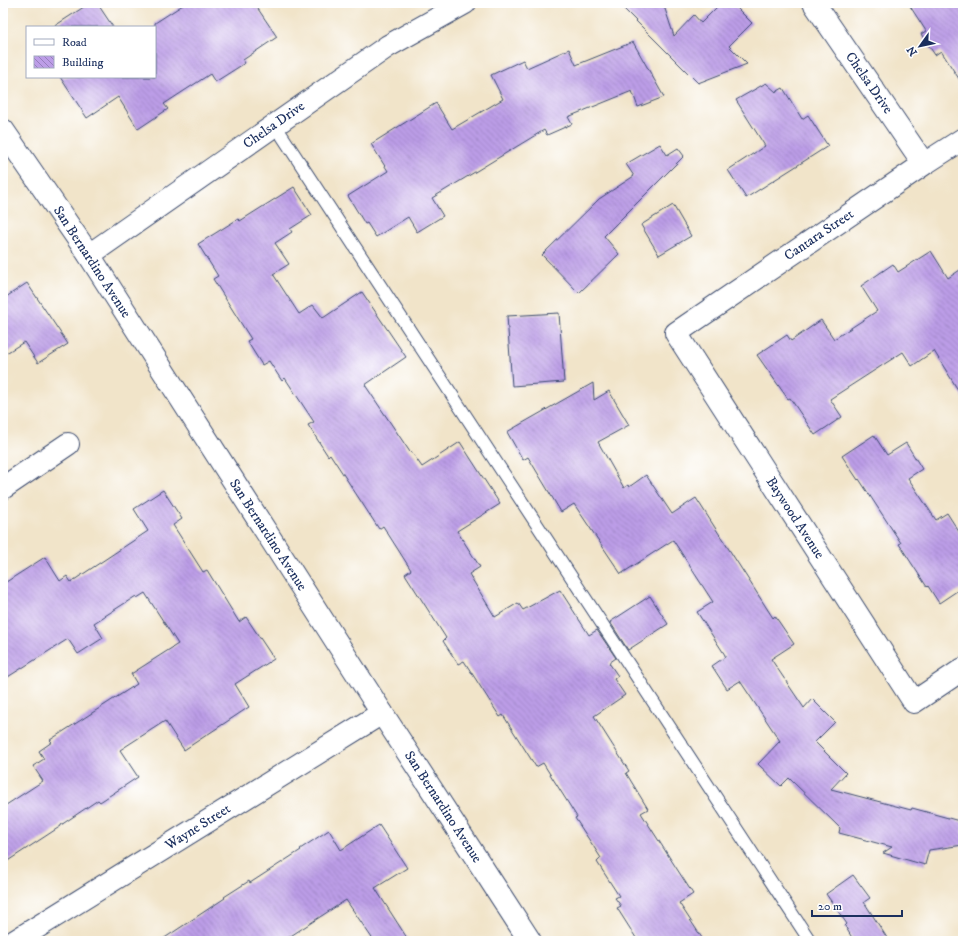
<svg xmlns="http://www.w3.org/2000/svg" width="966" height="944" font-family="'IM FELL DW Pica',serif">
  <defs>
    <pattern id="building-back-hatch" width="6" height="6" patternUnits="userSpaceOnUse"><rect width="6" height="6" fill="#bc9de7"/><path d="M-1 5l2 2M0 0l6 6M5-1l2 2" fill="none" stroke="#9880be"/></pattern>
  </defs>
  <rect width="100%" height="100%" fill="#fff"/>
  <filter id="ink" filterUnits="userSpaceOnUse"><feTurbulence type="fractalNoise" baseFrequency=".025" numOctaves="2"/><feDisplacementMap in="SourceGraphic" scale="8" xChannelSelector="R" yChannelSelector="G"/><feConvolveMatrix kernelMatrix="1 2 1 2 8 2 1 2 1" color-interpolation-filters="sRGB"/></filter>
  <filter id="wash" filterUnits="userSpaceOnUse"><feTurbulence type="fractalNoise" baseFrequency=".012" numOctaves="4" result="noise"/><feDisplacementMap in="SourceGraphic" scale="16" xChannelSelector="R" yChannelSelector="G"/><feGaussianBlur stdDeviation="0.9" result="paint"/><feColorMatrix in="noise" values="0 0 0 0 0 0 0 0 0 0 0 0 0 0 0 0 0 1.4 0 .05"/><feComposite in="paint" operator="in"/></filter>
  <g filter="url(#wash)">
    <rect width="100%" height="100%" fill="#f1e4c9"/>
    <g id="blocks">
      <path fill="url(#building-back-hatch)" d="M90,3H97L113,27H53Z
        M186,3H254L277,37L243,60L245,63L215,82L210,74L164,104L168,109L138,129L118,97L87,118L60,77H155V23Z
        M618,3H663L674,36L694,15L701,23L721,3H732L752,23L729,46L747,64L698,83Z
        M908,3H963V85L941,51L935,55L921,34L926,31Z
        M633,42L664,97L638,107L632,91L568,117L572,124L547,135L544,130L432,198L443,216L417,232L408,217L376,237L367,223L365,224L348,196L388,171L371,144L436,103L452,129L503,99L491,75L523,60L527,68L569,49L576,65Z
        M766,83L776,92L783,88L802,119L808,115L828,146L746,198L728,170L765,146L736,100Z
        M660,144L667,155L678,148L684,156L604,236L619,254L579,293L542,255L599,199L634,176L626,164Z
        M294,187L312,215L290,229L292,232L275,243L289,264L273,274L299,314L313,305L323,318L362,292L406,357L365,385L410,452L411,451L422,467L460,442L500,504L457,531L480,567L469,574L495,617L518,603L523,610L560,590L589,635L597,630L616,658L609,663L618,676L614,679L625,695L594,716L629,771L626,773L648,809L641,813L693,894L679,903L704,941H638L617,908L621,906L615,898L619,896L597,862L601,858L575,818L577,817L543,763L536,767L503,715L500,717L464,661L458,664L443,641L446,638L405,574L411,570L383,526L379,529L330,454L328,456L308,425L314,422L285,378L282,381L269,361L262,365L247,341L251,339L213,279L218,276L198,244L238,219L240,221Z
        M673,205L691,236L659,255L641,225Z
        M931,251L948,278L963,268V398L934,351L912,366L903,352L830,399L842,417L815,435L790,398L788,399L757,355L787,335L791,341L821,320L834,339L877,311L861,286L893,264L898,272Z
        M27,283L68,344L38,363L24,342L3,355V299Z
        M559,313L564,382L512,386L507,316Z
        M593,383L594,400L609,391L629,425L598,442L624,488L628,485L629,487L646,475L672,514L696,498L773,618L775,616L794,644L771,659L804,708L812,699L835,722L815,742L846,773L831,789L911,810L912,808L963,822V845L929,850L925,865L883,853L892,847L839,833L840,828L789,778L781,786L758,764L780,741L740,681L727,689L712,666L725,657V655L697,612L713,602L673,540L621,574L574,504L561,512L528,457L523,460L507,432Z
        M874,435L887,455L906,443L922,469L908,478L936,520L947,513L963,538V587L939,603L928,586L927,587L899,544L901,543L859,479L858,480L842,456Z
        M163,490L182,519L173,525L203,572L207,570L239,622L246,617L274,659L235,684L249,707L184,750L165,721L120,750L138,777L100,802L98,800L61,825V826L3,864V807L43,781L33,766L44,759L39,751L52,742L50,740L137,684L131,674L178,644L145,593L137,598L136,596L94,623L103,638L78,654L68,639L3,680V584L45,557L60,581L67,576L71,582L148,531L134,509Z
        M650,596L668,624L628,650L610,622Z
        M379,825L407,868L375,888L409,941H374L346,900L283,941H160L225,898L224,897L249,881L250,883L301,850L300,849L329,830L341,850Z
        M853,875L870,898L864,902L889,941H854L845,926L847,924L826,894Z"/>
    </g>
  </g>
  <g filter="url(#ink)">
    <use href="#blocks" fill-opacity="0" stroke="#3b4a6e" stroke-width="1"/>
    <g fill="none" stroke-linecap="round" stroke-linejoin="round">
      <defs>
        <path id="lane" d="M275,125L810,941"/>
        <path id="street" d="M814,3L924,164
          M963,139L924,164L676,333L914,702L963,669
          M89,255L388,46L465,3
          M3,488L68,444
          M15,941L382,713"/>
        <path id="secondary" d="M3,130L89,255L382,713L530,941"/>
      </defs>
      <use href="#lane" stroke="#3b4a6e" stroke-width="14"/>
      <use href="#street" stroke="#3b4a6e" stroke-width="24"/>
      <use href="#secondary" stroke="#3b4a6e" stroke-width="24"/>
      <use href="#lane" stroke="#fff" stroke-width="12"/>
      <use href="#street" stroke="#fff" stroke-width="22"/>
      <use href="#secondary" stroke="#fff" stroke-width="22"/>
    </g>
  </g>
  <g text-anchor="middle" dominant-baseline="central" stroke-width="3" stroke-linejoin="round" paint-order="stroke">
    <g font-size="14" fill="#1b2f5e" stroke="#fff">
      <text transform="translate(869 83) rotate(55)">Chelsa Drive</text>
      <text transform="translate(274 125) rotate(-35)">Chelsa Drive</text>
      <text transform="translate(819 235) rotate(-34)">Cantara Street</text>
      <text transform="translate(92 262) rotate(57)">San Bernardino Avenue</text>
      <text transform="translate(795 518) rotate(57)">Baywood Avenue</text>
      <text transform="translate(268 535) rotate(57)">San Bernardino Avenue</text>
      <text transform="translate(443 807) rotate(57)">San Bernardino Avenue</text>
      <text transform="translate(198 827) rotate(-32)">Wayne Street</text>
    </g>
  </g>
  <rect width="966" height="944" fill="none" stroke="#fff" stroke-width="16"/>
  <rect x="26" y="26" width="130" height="52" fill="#ffffff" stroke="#a4acbf"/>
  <rect x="34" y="39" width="20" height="6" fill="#ffffff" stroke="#a4acbf"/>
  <text x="62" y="46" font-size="12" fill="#1b2f5e">Road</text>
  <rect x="34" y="56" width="20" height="12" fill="url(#building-back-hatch)" stroke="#a4acbf"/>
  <text x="62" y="66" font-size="12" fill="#1b2f5e">Building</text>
  <g transform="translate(920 46) rotate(237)" stroke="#ffffff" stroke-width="3" paint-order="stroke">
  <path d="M0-3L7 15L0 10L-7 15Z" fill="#1b2f5e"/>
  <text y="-6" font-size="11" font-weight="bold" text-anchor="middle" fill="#1b2f5e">N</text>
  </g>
  <path d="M812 910v6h90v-6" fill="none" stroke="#1b2f5e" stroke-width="2"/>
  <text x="818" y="910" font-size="12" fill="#1b2f5e" stroke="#ffffff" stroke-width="3" paint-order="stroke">20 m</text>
</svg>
